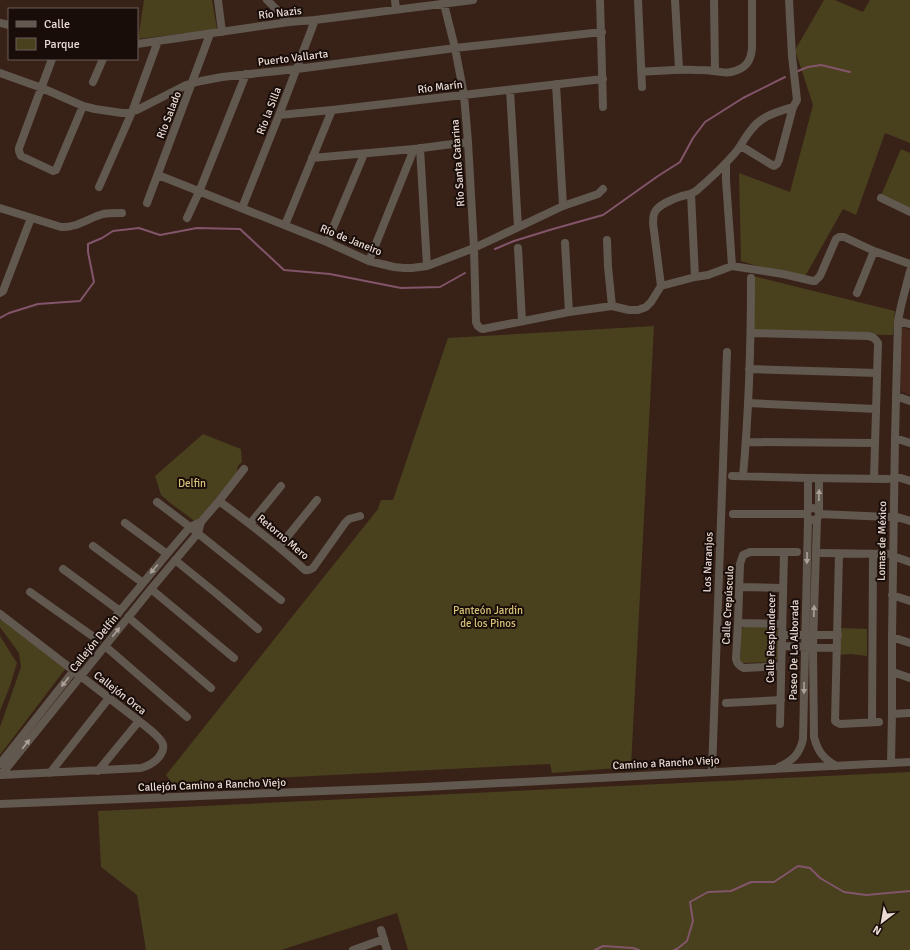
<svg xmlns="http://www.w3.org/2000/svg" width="910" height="950" font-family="Signika,sans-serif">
  <rect width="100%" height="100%" fill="#382117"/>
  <path fill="#45271b" d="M901,327L910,330V395L901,391Z"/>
  <path fill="#49401e" d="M144,0H212L217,29L138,39Z
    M824,0H835L863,12L870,0H910V143L885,133L856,215L843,209L803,280L741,261L739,173L790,192L813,105L795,50Z
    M901,149L910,153V209L882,197V193Z
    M753,276L895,311L893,335L750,333Z
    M654,326L631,767L552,773L550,764L172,783L166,775L378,509L381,500H393L448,338Z
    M203,434L241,449L242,462L238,466L237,472L197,523L169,502L161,495L155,476Z
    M5,619L66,668L0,755V727L21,667L19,653L0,627V620Z
    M745,627H775L778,630V657L776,661L772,662L742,663L740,661L741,629Z
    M840,628L867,629V656L851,654L840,655Z
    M0,636L17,663L10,686L0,711Z
    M910,772V950H408L397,913L281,950H146L137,895L101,867L98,811Z"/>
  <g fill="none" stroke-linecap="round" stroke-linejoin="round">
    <path stroke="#82556a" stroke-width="2" d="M798,71L808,67L821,65L850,72
      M495,249L514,241L553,229L603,215L658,176L680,162L693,138L705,122L743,98L785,77
      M0,318L9,313L38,304L80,301L94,282L88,252V244L102,238L113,231L139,228L160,235L197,228L240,229L284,270L330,274L401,288L440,287L465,273
      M595,950L603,946L633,948L639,950
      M674,950L677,949L687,941L693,921L690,902L708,892L731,891L751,882H774L798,866L810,868L820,878L844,892L866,895L910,891"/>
    <path stroke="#61584f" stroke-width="8" d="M218,0L222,32
      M267,0L289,22
      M395,0L396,10
      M443,0L455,48L464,95L468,142L474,248L476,322C477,326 479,328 483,329L569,312L612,306L629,310H638L646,307L651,302L661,286L695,277L708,275L732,266L783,274L813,281H815L820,276L836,239L839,237H844L874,251L910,264
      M600,0L603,107
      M638,0L642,87
      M675,0L679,69
      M714,0L715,71
      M0,23L9,25
      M137,44L289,22L315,20L473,0
      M52,59L19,148V151L21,156L53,171L56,170L83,106
      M641,72C660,71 679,69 697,70C703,70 708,70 713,71C719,71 725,74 731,72C745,69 751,62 752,48V0
      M0,73L42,88L83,106L95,109L122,113H127L137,110L186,85L201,81L222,77L297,69L455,48L602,32
      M93,82L103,59
      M556,84L563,206
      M510,90L518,227
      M279,115L332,110L603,79
      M741,146L772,165L774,166L777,164L779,160L793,107
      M420,148L427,266
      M312,158L414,149L468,142
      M726,163V180L732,266
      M158,175L327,242L369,261L394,267L404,268H412L427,266L474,248L563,206L598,194L603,189
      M99,187L132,112L158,41
      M691,194L695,277
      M881,198L910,212
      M147,203L210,34
      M0,208L61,227C77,228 88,218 103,214C109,213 116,213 122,213
      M242,208L279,115L315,20
      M187,218L199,192L246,74
      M285,225L332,110
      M607,240L608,267L612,306
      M327,242L364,154
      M565,243L569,312
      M518,248L522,321
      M369,261L414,149
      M661,286L653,223C653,220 653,217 654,214C657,205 671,200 679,197C685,195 690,195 696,191C710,179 723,167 735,153C741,146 745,137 751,130C761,116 777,112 793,107L797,100L792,56L789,0
      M0,293L3,291L31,218
      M857,293L874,251
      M898,321L910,324
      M751,333L868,336C873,337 875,338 878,343L874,479
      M749,369L877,373
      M896,396L910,401
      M748,403L876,409
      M895,438L910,443
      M746,442L875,443
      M732,476L808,478L888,479
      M743,476C749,410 751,344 751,278
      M894,476L910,481
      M219,501C249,523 278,545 305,570C309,571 310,570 313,568L345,523L349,519L360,516
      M157,502L190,527L281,600
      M807 514a6 6 0 1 1 12 0a6 6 0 1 1-12 0Z
      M808,510V478
      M819,512V479
      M733,514H806
      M819,514L889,517
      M894,516L910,521
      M817,519L813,647L814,737C818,752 823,758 836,766
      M125,523L167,554
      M250,524L281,486
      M93,546L143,583
      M279,547L317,500
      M822,553L887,554
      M839,554L835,721L836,722L840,724L879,722
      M893,556L910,562
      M175,560L217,594L258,629
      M63,569L120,611
      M740,587L783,588
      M151,589L234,658
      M30,592L98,640
      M892,595L910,601
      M0,614L139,721C145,726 162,738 163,745C164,749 162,753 159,757C154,763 148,766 141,768L1,775L0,773
      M128,617L211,688
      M738,623L782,624
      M782,635H838
      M892,637L910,643
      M105,646L187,717
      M782,646L837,648
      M781,666L744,668C739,666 737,664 736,659L738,623L740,564L743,555L750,552H797
      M893,672L910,678
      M726,703L781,700
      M892,714L910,713
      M872,722L873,555
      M780,724L784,552
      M891,762L892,714V637L895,438L898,321L901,306L910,271
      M0,764L98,640L120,611L167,554L190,527L201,522
      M779,767C792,761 800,754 803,739L808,519
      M98,771L139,721
      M712,772L727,352
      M50,773L109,698
      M0,775H1L151,589L198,533L201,522L219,501L244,469
      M0,804L424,787L910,762
      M381,930L387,950
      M353,950L384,939"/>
  </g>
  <defs><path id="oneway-solid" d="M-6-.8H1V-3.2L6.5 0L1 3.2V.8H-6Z"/></defs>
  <g fill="#ada098">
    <use href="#oneway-solid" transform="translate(819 495) rotate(-88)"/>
    <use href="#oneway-solid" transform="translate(807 558) rotate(91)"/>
    <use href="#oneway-solid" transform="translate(154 569) rotate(130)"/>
    <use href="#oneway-solid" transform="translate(814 611) rotate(-88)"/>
    <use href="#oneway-solid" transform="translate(116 632) rotate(-51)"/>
    <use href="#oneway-solid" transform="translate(65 682) rotate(128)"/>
    <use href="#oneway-solid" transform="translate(804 688) rotate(91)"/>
    <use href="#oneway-solid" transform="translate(26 744) rotate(-51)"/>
  </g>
  <g text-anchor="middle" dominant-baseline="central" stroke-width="4" stroke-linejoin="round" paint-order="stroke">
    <g font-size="11" fill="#ebdbd4" stroke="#180d09">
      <text transform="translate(280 13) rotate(-7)">Río Nazis</text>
      <text transform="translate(293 58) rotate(-7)">Puerto Vallarta</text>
      <text transform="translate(440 87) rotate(-7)">Río Marín</text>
      <text transform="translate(269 111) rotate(-69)">Río la Silla</text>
      <text transform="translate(169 115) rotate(-69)">Río Salado</text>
      <text transform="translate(458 163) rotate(-94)">Río Santa Catarina</text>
      <text transform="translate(351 240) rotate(22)">Río de Janeiro</text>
      <text transform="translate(283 537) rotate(40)">Retorno Mero</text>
      <text transform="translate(882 541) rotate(-89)">Lomas de México</text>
      <text transform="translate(708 562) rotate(-88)">Los Naranjos</text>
      <text transform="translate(728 605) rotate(-87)">Calle Crepúsculo</text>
      <text transform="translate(771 638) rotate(-89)">Calle Resplandecer</text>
      <text transform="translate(94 643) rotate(-51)">Callejón Delfín</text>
      <text transform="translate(794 650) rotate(-89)">Paseo De La Alborada</text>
      <text transform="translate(120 693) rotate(38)">Callejón Orca</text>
      <text transform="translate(666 763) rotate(-3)">Camino a Rancho Viejo</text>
      <text transform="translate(212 785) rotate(-2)">Callejón Camino a Rancho Viejo</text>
    </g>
    <g font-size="11" fill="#d5c177" stroke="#180d09">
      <text x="192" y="483">Delfin</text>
      <text x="488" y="610">Panteón Jardín<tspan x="488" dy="13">de los Pinos</tspan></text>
    </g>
  </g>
  <rect x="8" y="8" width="130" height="52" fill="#180d09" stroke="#6c5f5a"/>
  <rect x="16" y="21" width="20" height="6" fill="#61584f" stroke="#6c5f5a"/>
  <text x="44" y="28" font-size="12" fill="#ebdbd4">Calle</text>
  <rect x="16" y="38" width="20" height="12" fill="#49401e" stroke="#6c5f5a"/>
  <text x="44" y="48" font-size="12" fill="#ebdbd4">Parque</text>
  <g transform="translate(882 922) rotate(211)" stroke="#180d09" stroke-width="3" paint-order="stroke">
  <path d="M0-3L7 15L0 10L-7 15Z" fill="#ebdbd4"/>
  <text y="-6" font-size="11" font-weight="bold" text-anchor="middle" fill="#ebdbd4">N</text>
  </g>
</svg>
